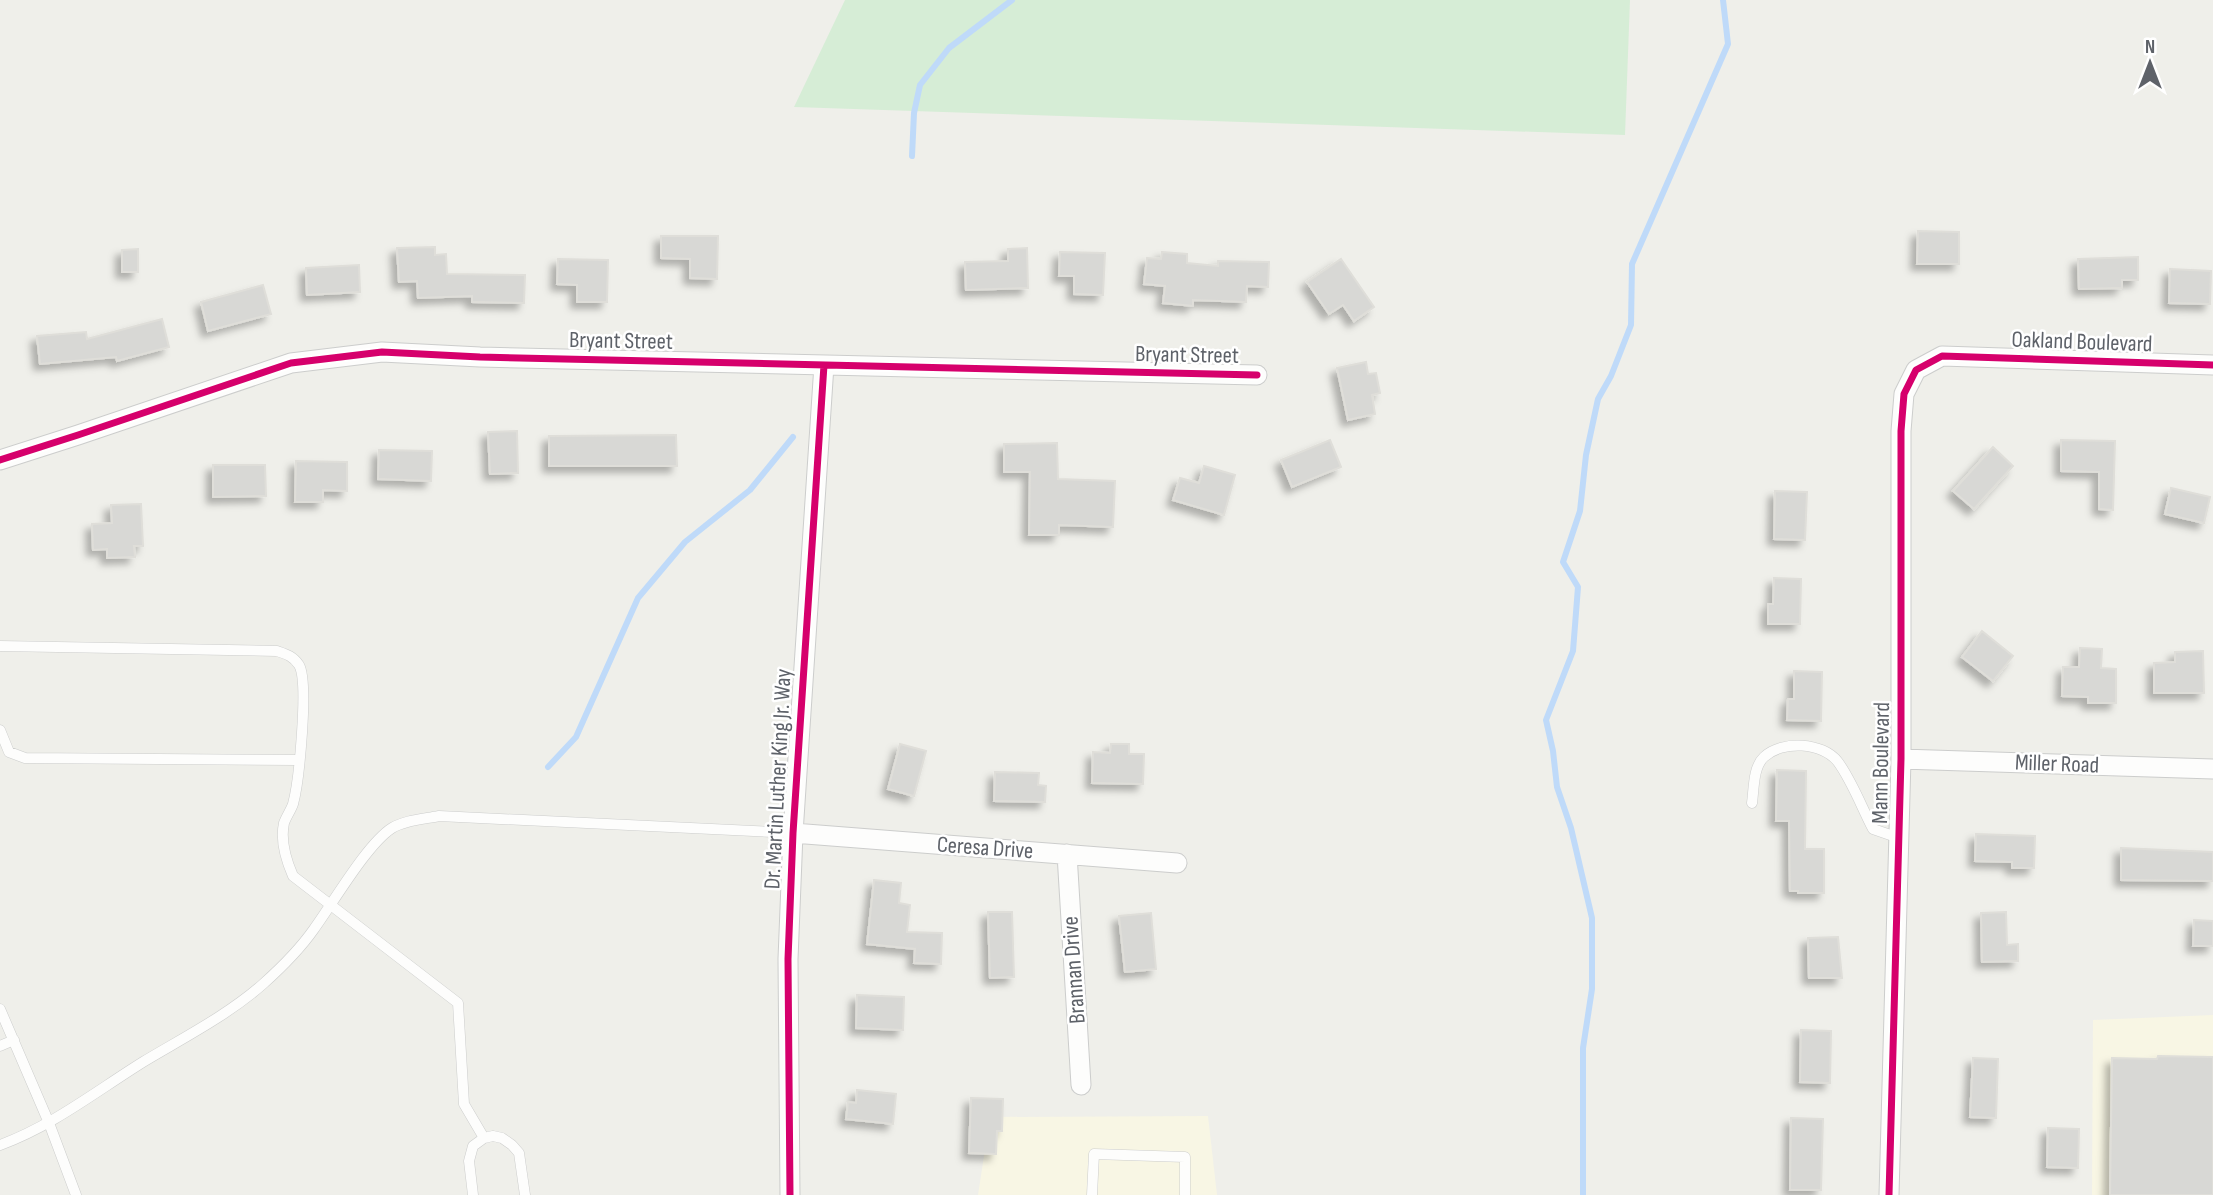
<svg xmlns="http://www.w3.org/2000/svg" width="2213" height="1195" font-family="'Sofia Sans Condensed',sans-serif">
  <defs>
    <filter id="shadow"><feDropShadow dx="-6" dy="6" stdDeviation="3.5" flood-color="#0004"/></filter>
  </defs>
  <rect width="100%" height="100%" fill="#efefea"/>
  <path fill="#f8f6e4" d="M2213,1015V1195H2092L2093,1020Z
    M1208,1116L1217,1195H978L990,1117Z"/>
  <path fill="#d6edd6" d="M845,0H1630L1625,135L794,107Z"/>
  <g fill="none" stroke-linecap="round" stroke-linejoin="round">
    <path stroke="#bfdaf9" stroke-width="6" d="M912,156L914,113L920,85L949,48L1012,0
      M548,767L576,737L638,598L685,542L750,490L793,437
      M1583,1195V1048L1592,989V918L1571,828L1557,787L1553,751L1546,720L1573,651L1578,587L1563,562L1580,511L1586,455L1598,399L1611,376L1631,325L1632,264L1728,44L1723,0"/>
  </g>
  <path fill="#d8d8d5" stroke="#dfded9" stroke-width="2" filter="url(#shadow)" d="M1918,231L1959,232V264H1917Z
    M661,236H718L717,279L690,278V259L661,258Z
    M435,247V255L446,254L447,274L525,275L524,303L472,302V296L418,298L417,281L399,282L397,248Z
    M1027,248L1028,288L966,290L965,262L1008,261V249Z
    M138,249V272H122V250Z
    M1060,252L1105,253L1103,295L1074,294V276H1059Z
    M1162,252L1187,254V263L1218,266V261L1269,262L1268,287L1247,286L1246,302L1193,300V306L1163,303L1165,286L1144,284L1147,258L1161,259Z
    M2138,257V280H2122V288L2079,289L2078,259Z
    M558,259L608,260L607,302H577V285L557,284Z
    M1341,259L1374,307L1354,321L1343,305L1329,314L1307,282Z
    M359,265L360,292L307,295L306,268Z
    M2170,269L2211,271L2210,304L2169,303Z
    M263,285L271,314L208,331L201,302Z
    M162,319L169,347L117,361L116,357L40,364L37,336L86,332L87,339Z
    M1366,362L1368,374L1376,373L1380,393L1372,395L1375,414L1348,420L1337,368Z
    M517,431L518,473L490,474L488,432Z
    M676,435L677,466H549V436Z
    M1330,440L1341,467L1292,487L1281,460Z
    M2061,440L2115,441L2113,510L2099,509V472L2061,471Z
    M1057,443L1058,479L1115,481L1113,527L1059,525V535H1029L1030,472H1004V444Z
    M1993,447L2013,466L1974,509L1953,491Z
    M379,450L432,451L431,481L378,479Z
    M296,461L347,462V491L323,490V502H295Z
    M213,465H265L266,496L213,497Z
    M1204,466L1235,475L1224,515L1173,500L1180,478L1199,483Z
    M2171,488L2210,497L2204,523L2165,514Z
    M1775,491L1807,492L1805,540L1774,539Z
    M141,504L143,546H134L135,557L107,558V549L93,550L92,524L112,523L111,505Z
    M1774,578L1801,579L1800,624H1768V604H1773Z
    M1982,631L2013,656L1993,681L1962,657Z
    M2080,648L2102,649L2101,668L2116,669V703H2088V697L2062,696L2063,667H2079Z
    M2203,651L2204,693H2154V663L2175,662V652Z
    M1794,671L1822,672L1821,721L1787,720L1788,699H1794Z
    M900,744L926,751L914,796L888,789Z
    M1111,744H1129V754H1144L1143,784L1092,783L1093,752L1110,753Z
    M1777,770L1806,771L1805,849H1824V893H1798V891H1790L1789,821H1776Z
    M995,772L1039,773L1038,785L1046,786L1045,802L994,801Z
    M1976,834L2035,836L2034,868H2012V862L1975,861Z
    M2121,848L2213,852V881L2121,880Z
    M874,880L901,883L899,903L910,905L907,932L942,933L941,964L914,963L915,949L867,944Z
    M988,912H1012L1014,977L990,978Z
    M2006,912L2007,945L2018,944V961L1982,962L1981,913Z
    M1151,913L1156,969L1125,972L1119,916Z
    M2194,920L2213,921V946H2193Z
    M1838,937L1842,978H1809L1808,938Z
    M857,995L904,997L903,1030L856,1028Z
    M1801,1030L1831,1031L1830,1083L1800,1082Z
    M2158,1056L2213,1057V1195H2110L2112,1058L2157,1059Z
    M1973,1058L1998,1059L1996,1118L1970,1117Z
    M857,1090L896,1094L893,1124L846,1119L848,1102L856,1103Z
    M971,1098L1003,1099L1002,1131H997L996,1154L969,1153Z
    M1791,1118L1823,1119L1821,1190H1790Z
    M2048,1128L2079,1129L2078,1168L2047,1167Z"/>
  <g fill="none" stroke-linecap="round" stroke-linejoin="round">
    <defs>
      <path id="lane" d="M0,646L277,651C286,654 293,656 299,665C309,682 299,782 293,804C291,810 286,817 284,823C280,841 286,860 293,876L458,1003L464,1104L484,1138
        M0,730L9,752L25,758L299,760
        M1752,803C1754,789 1753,767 1764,757C1782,740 1823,742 1838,762C1852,781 1862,808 1873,829L1899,838
        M0,1009L49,1123L76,1195
        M0,1046L14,1040
        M0,1145C52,1126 95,1092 143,1062C183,1038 228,1015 263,984C282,967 300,949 314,929C333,903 367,844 392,828C405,820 424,819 439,816L793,833
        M473,1195L469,1161L473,1146L484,1138L493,1136L502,1138L512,1145L519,1153L525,1195
        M1092,1195L1094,1154L1185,1157V1195"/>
      <path id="street" d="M0,460L78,435L291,363L382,352L480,357L1257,375
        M1901,759L2213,769
        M793,833L1177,863
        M1067,854L1081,1085
        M790,1195L788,959L793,833L824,365
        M1889,1195L1901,759V431L1904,394L1916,370L1942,356L2213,365"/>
    </defs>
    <use href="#lane" stroke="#cccdcc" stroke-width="11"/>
    <use href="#street" stroke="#cccdcc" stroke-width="21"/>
    <use href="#lane" stroke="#fdfdfc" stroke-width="10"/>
    <use href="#street" stroke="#fdfdfc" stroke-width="19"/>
    <defs>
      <path id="cycleway" d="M0,460L78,435L291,363L382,352L480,357L1257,375
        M790,1195L788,959L793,833L824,365
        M1889,1195L1901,759V431L1904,394L1916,370L1942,356L2213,365"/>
    </defs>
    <use href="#cycleway" stroke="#fff" stroke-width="11"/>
    <use href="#cycleway" stroke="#d6006c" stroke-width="7"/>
  </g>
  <g text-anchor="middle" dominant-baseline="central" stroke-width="5" stroke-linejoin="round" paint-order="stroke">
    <g font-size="23" fill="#5e6269" stroke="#fff">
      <text transform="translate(621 341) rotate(1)">Bryant Street</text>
      <text transform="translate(2082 342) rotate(2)">Oakland Boulevard</text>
      <text transform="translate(1187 355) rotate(1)">Bryant Street</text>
      <text transform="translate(1881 763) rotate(-89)">Mann Boulevard</text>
      <text transform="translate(2057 764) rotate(2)">Miller Road</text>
      <text transform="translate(778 779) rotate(-87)">Dr. Martin Luther King Jr. Way</text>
      <text transform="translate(985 848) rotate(4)">Ceresa Drive</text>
      <text transform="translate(1074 970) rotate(-94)">Brannan Drive</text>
    </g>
  </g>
  <g transform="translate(2150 63)" stroke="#ffffff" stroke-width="5" paint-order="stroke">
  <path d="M0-5L12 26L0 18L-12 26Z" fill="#5e6269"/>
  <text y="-10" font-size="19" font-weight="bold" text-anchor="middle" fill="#5e6269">N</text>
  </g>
</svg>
